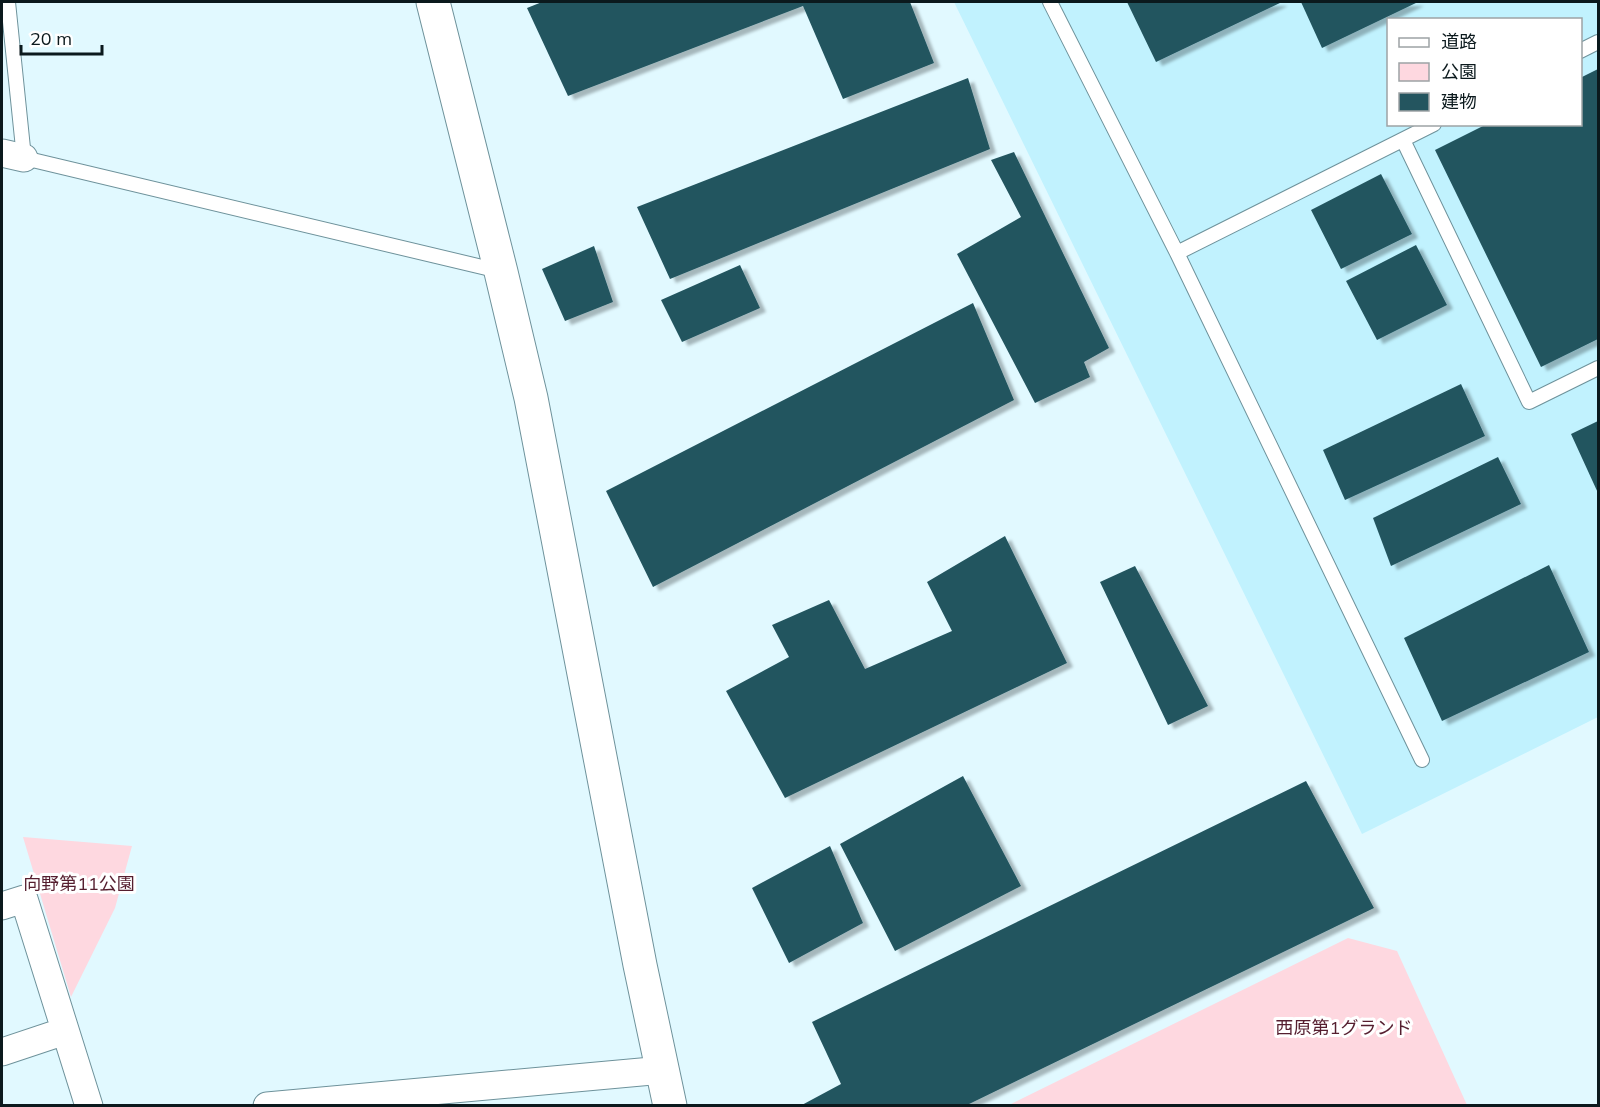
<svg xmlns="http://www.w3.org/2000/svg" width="1600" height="1107" font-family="Mulish,'Noto Sans JP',sans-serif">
  <defs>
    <filter id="shadow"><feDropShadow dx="6" dy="4" stdDeviation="1.5" flood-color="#0004"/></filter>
  </defs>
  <rect width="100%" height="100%" fill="#e1f9ff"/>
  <path fill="#c1f2fe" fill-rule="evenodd" d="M954,2H1598V717L1362,834ZM1388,20H1580V124H1388Z"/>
  <path fill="#fed8e0" d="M23,837L132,846L115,908L71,997Z
    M1348,938L1397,951L1467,1105H1009Z"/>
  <path fill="#24555f" filter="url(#shadow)" d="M542,2H910L934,63L843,99L803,6L568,96L527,8Z
    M1127,2H1282L1156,62Z
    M1301,2H1418L1322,48Z
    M1598,69V339L1541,367L1435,150L1487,124H1580V78Z
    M968,78L990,149L670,279L637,207Z
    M1014,152L1109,348L1084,362L1090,377L1035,403L957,254L1021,217L991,160Z
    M1381,174L1412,234L1341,269L1311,210Z
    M1416,245L1447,305L1377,340L1346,281Z
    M594,246L613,302L565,321L542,269Z
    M740,265L760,308L682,342L661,300Z
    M973,303L1014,400L653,587L606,491Z
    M1461,384L1485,436L1345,500L1323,450Z
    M1598,421V493L1571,434Z
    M1498,457L1521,504L1391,566L1373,518Z
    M1005,536L1067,663L785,798L726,691L789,657L772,625L829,600L865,669L952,631L927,582Z
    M1549,565L1589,652L1442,721L1404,638Z
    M1135,566L1208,706L1168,725L1100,582Z
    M963,776L1021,886L895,951L840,844Z
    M1306,781L1374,908L965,1106H800L841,1084L812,1022Z
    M830,846L863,923L789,963L752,888Z"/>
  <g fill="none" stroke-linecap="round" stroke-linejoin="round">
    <defs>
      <path id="service" d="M8,2L24,158L499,271
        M1050,2L1177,253
        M1580,51L1598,42
        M1403,140L1529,402L1598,368
        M1422,760L1177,253L1434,124"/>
      <path id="minor" d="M2,153L24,158
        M2,906L24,899L89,1106
        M2,1052L65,1031
        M267,1106L663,1070"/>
      <path id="tertiary" d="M433,2L501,272L531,398L640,965L670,1106"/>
    </defs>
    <use href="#service" stroke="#6e929b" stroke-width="16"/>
    <use href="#minor" stroke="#6e929b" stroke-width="29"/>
    <use href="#tertiary" stroke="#6e929b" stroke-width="35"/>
    <use href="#service" stroke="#fff" stroke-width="14"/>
    <use href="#minor" stroke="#fff" stroke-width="27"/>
    <use href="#tertiary" stroke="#fff" stroke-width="33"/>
  </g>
  <g text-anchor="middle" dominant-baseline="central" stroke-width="6" stroke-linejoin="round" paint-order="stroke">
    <g font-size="18" fill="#551e2f" stroke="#fff">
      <text x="79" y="883">向野第11公園</text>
      <text x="1344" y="1027">西原第1グランド</text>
    </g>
  </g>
  <rect width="1600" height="1107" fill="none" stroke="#0b191d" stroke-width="6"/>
  <rect x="1387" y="18" width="195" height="108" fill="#ffffff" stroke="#9da3a5" stroke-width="1.5"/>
  <rect x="1399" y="38" width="30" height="9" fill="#ffffff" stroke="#9da3a5" stroke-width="1.5"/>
  <text x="1441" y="48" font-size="18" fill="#0b191d">道路</text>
  <rect x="1399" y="63" width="30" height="18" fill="#fed8e0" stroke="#9da3a5" stroke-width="1.5"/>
  <text x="1441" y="78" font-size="18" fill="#0b191d">公園</text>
  <rect x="1399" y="93" width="30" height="18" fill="#24555f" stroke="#9da3a5" stroke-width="1.5"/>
  <text x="1441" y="108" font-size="18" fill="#0b191d">建物</text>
  <path d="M21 45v9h81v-9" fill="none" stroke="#0b191d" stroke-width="3"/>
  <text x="30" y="45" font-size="18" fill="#0b191d" stroke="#ffffff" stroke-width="4.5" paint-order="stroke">20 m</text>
</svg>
